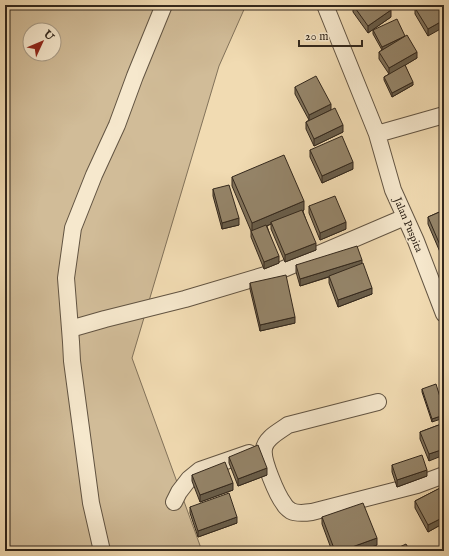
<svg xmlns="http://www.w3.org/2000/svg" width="449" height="556" font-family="'IM FELL English',serif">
  <rect width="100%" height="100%" fill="#f1dbb2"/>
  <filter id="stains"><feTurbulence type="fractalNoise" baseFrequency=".005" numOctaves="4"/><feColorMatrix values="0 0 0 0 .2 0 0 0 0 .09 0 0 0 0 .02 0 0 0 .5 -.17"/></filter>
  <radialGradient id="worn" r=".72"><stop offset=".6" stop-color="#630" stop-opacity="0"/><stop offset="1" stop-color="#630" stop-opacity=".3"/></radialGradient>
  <path fill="#d1bc98" stroke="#82725a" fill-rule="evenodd" d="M5,5H246L219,66L132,358L202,551H5ZM30,30H54V54H30Z"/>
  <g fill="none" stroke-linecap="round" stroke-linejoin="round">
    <defs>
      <path id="minor" d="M325,5L377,134L393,190L416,241L444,314
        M377,134L444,115
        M70,329L105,319L185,299L279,271L405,217
        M378,402L288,425C280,431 265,438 264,449C262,460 277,495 284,504C285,506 288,509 291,511C297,514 305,513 312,512L417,485L444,475
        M174,502L179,492L189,479L200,470L249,453
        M102,551L91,503L72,361L71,342L70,329L66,278L73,228L94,175L117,125L135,76L164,5"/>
    </defs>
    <use href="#minor" stroke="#625442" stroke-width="18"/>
    <use href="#minor" stroke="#f6e8cd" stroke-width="16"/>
  </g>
  <path fill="#80725b" stroke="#32271c" d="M353,5L391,17L368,33L353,12Z
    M444,5L428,36L415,14V8Z
    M373,30L405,37L417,58L405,65L413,85L392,97L384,80V77L389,74L379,59V52L382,50L373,34Z
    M295,87L331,110L343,132L314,146L306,129V122L309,120L295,94Z
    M310,150L353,169L322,183L310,157Z
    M232,177L304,210L303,211L316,250L285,262L271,229V224L267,226L279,263L264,269L251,237V231L232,186Z
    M213,189L239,225L222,229L213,196Z
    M309,206L346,229L320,240L309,213Z
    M444,210L440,252L428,224V217Z
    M362,264L372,294L338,307L329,283V277L300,286L296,272V265Z
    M250,283L295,323L260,331L250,289Z
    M444,385V400L441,390V386Z
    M422,389L444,410L432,422L422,392Z
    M444,423L429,461L420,439V432Z
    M229,457L267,475L238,486L229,463Z
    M392,465L427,476L397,487L392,472Z
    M192,475L233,490L200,502L192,481Z
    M444,486V523L428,532L415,508V501Z
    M190,507L237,523L198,537L190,513Z
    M322,517L377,545L359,551H332L322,524Z"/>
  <path fill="#685d4a" stroke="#32271c" d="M391,10V17L368,33V26Z
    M444,20V27L428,36V29Z
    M405,36V39L382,50V47Z
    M417,52V58L389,75V68Z
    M413,82V85L392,97V93Z
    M331,104V110L309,121V115Z
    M343,125V132L314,146V139Z
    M353,162V169L322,183V176Z
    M304,201V210L272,224L271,222V224L252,232V223Z
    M239,218V225L222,229V223Z
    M346,222V229L320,240V233Z
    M316,243V250L285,262V255Z
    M444,244V250L440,252V245Z
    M279,256V263L264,269V262Z
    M362,260V266L300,286V279Z
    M372,288V294L338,307V300Z
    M295,317V323L260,331V325Z
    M444,415V418L432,422V419Z
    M444,449V455L429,461V454Z
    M267,468V475L238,486V479Z
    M427,470V476L397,487V480Z
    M233,483V490L200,502V495Z
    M237,517V523L198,537V531Z
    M444,517V523L428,532V525Z
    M377,538V545L359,551H341Z"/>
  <path fill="#95856a" stroke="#32271c" d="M353,5H388L391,10L368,26Z
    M420,5H444V20L428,29L415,8Z
    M397,19L405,36L382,47L373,30Z
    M407,35L417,52L389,68L379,52Z
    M405,65L413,82L392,93L384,77Z
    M316,76L331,104L309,115L295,87Z
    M335,108L343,125L314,139L306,122Z
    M342,136L353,162L322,176L310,150Z
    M284,155L304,201L252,223L232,177Z
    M229,185L239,218L222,223L213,189Z
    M335,196L346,222L320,233L309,206Z
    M302,210L316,243L285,255L271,222Z
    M444,210V244L440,245L428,217Z
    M266,225L279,256L264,262L251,231Z
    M357,246L362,260L300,279L296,265Z
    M363,263L372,288L338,300L329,276Z
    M286,275L295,317L260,325L250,283Z
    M436,384L444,410V415L432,419L422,389Z
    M444,385V396L441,386Z
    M444,423V449L429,454L420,432Z
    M258,445L267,468L238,479L229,457Z
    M422,455L427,470L397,480L392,465Z
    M225,462L233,483L200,495L192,475Z
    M444,486V517L428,525L415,501Z
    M229,493L237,517L198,531L190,507Z
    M363,503L377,538L341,551H335L322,517Z
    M406,544L410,551H391Z"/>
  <g text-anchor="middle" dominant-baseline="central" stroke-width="3" stroke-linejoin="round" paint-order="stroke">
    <g font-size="11" fill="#32271c" stroke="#f6e8cd">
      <text transform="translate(408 225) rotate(67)">Jalan Puspita</text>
    </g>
  </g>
  <rect width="449" height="556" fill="none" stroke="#f1dbb2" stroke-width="20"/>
  <rect x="6" y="6" width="437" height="544" fill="none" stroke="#32271c" stroke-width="2"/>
  <rect x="10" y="10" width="429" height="536" fill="none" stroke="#32271c"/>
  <g transform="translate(42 42) rotate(46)"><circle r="19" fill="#f6e8cd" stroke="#a89b86"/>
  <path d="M0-3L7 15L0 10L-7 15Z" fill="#8f2418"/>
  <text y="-6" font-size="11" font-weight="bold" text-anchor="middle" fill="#32271c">U</text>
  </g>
  <path d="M299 40v6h63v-6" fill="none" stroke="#32271c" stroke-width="2"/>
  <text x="305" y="40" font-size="12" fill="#32271c" stroke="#f6e8cd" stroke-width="3" paint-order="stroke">20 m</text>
  <rect width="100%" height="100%" filter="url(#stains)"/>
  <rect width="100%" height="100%" fill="url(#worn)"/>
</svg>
